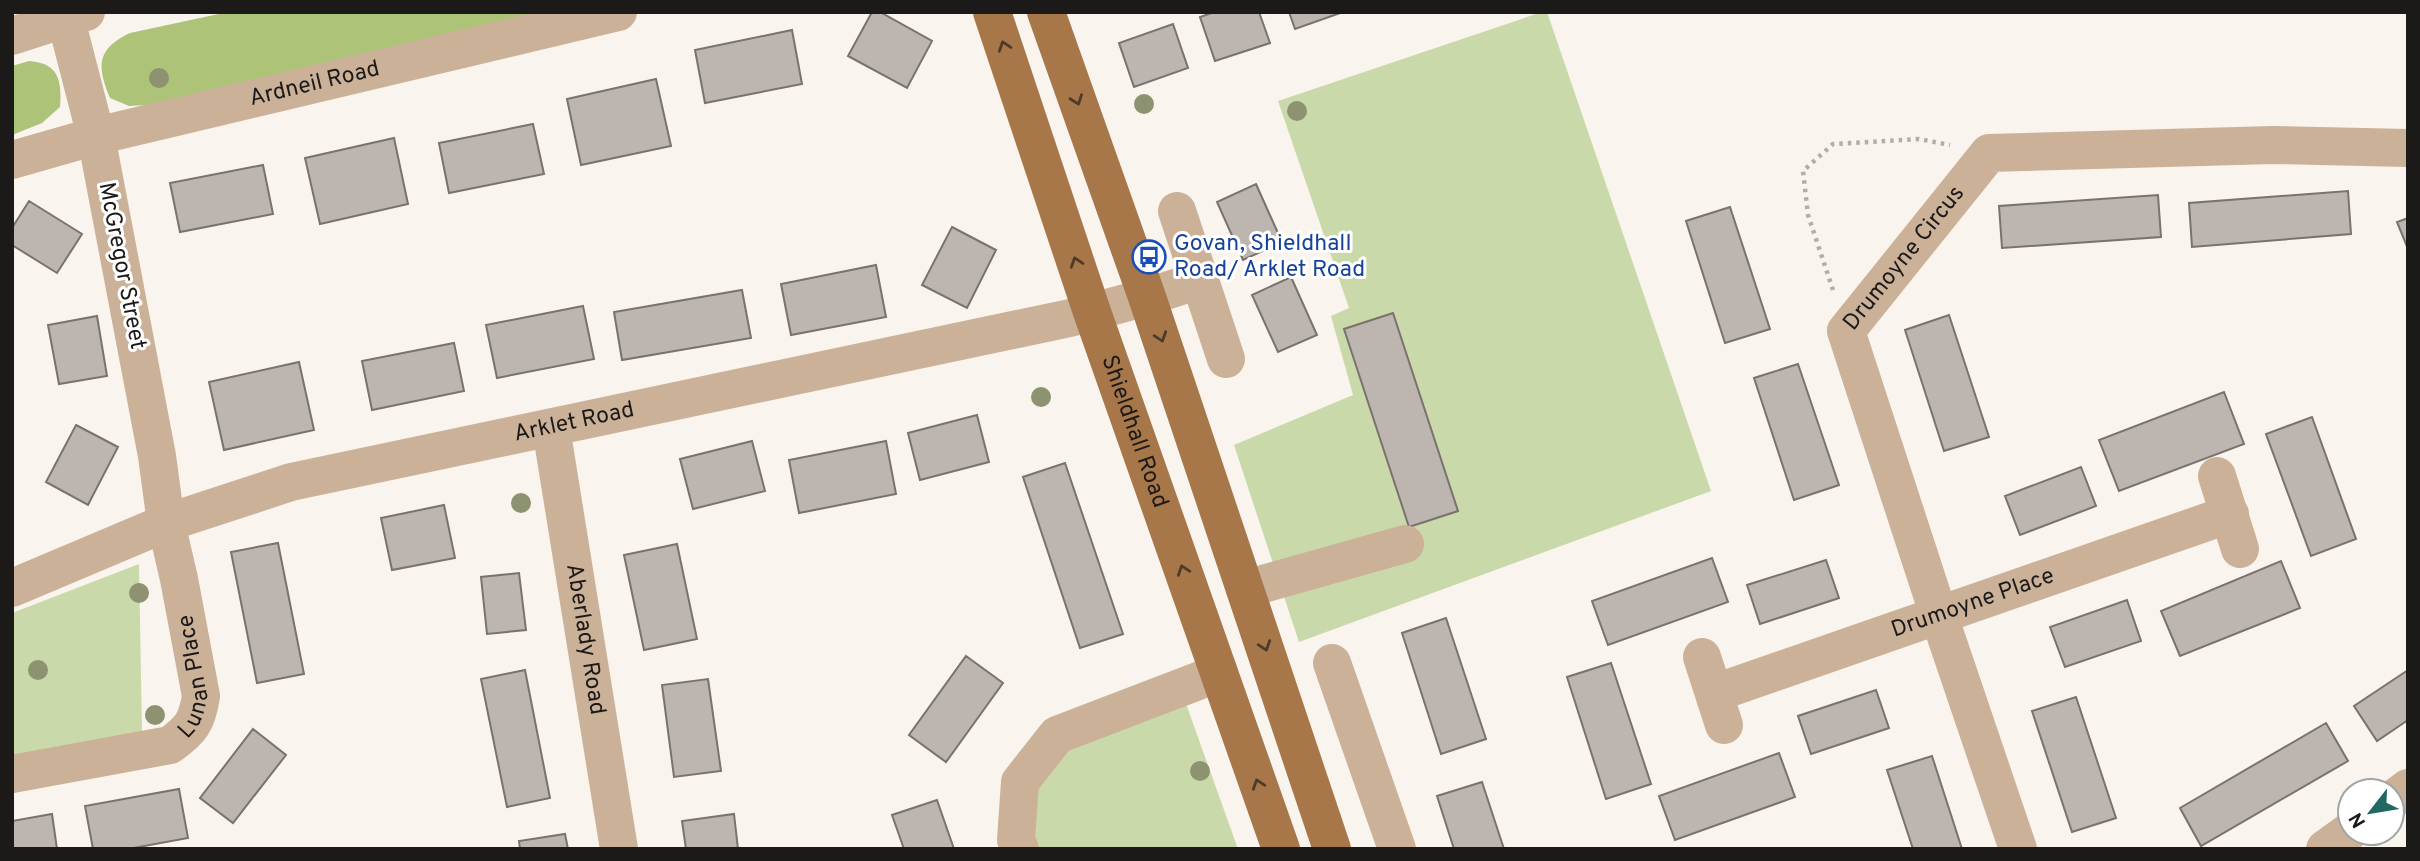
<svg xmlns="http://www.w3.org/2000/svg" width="2420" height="861" font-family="Overpass,sans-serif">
  <rect width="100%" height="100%" fill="#f9f4ed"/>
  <path fill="#cad9aa" d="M1542,12H1547L1711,491L1299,642L1234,445L1353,395L1331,316L1349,308L1278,101Z
    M139,564L142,732L12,759V613Z
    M1180,687L1238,849H1020V782L1057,735Z"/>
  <path fill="#acc378" d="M228,12H553L147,105L129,106L110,98C97,67 96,49 130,33Z
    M29,61C59,63 62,81 60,107L42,123L12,135V66Z"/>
  <path fill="#bdb5b0" stroke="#79726e" stroke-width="2" d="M872,12H880L932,41L907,88L848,56Z
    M1214,12H1259L1270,43L1215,61L1200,17Z
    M1289,12H1343L1295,29Z
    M1173,24L1188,68L1134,87L1119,43Z
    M792,30L802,84L705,103L695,50Z
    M656,79L671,146L581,165L567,99Z
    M533,124L544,174L449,193L439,143Z
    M394,138L408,204L320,224L305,158Z
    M263,165L273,214L180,232L170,183Z
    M1256,184L1282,242L1243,260L1217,202Z
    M2348,191L2351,234L2192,247L2189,203Z
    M2158,195L2161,237L2002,248L1999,206Z
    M29,201L82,234L57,273L12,245V228Z
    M1730,207L1770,329L1725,343L1686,221Z
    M2408,218V249L2397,222Z
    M952,227L996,250L967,308L922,285Z
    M876,265L886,317L791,335L781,284Z
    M1291,277L1317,335L1278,352L1252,295Z
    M742,290L751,338L622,360L614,312Z
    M583,306L594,359L497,378L486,325Z
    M1393,313L1458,511L1409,527L1344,329Z
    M1949,315L1989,437L1944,451L1905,330Z
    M97,316L107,376L59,384L48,325Z
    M454,343L464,391L372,410L362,361Z
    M299,362L314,430L224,450L209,382Z
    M1798,364L1839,485L1794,500L1754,378Z
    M2224,392L2244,444L2119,491L2099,440Z
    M977,415L989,462L920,480L908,433Z
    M2312,417L2356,539L2311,556L2266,434Z
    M76,425L118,447L88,505L46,482Z
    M752,441L765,491L693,509L680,459Z
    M886,441L896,494L799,513L789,460Z
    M1065,463L1123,634L1080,648L1023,477Z
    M2081,467L2096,506L2020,535L2005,496Z
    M444,505L455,558L392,570L381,518Z
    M278,543L304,674L257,683L231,552Z
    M677,544L697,639L644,650L624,555Z
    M1712,558L1728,602L1608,645L1592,601Z
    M1826,560L1839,598L1760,624L1747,585Z
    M2281,561L2300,608L2180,656L2161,611Z
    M519,573L526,630L487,634L481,577Z
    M2127,600L2141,641L2065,667L2050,627Z
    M1446,618L1486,739L1441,754L1402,633Z
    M966,656L1003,683L946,762L909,735Z
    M1611,663L1651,784L1606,799L1567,677Z
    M525,670L550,798L507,807L481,679Z
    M2408,670V720L2377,741L2354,706Z
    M708,679L721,771L674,777L662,685Z
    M1876,690L1889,728L1811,754L1798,716Z
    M2076,697L2116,818L2072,832L2032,711Z
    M2326,723L2348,761L2201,846L2180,808Z
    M253,729L286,755L233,823L200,798Z
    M1779,753L1795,797L1675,840L1659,796Z
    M1932,756L1962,849H1913L1887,770Z
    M1482,782L1504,849H1454L1437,796Z
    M179,789L188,838L128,849H93L85,806Z
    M937,800L954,849H904L892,815Z
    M52,814L57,849H12V821Z
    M734,814L738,849H686L682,821Z
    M565,834L568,849H520L519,841Z"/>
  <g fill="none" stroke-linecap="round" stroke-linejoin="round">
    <path stroke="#b1ada8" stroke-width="4.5" stroke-dasharray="3.5 5" stroke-linecap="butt" d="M1833,290L1808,215L1803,171L1833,144L1919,139L1950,145"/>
    <g stroke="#ccb199" stroke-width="38">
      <path d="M12,36L86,12"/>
      <path id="s1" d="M12,160L96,136L618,12"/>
      <path d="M1177,211L1226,359"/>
      <path id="s2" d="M551,428L619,849"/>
      <path d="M2217,476L2240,549"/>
      <path id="s3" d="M12,588L166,523L291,482L1070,318L1147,297L1200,280"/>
      <path d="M1245,589L1405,544"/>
      <path d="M1702,657L1724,725"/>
      <path d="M1332,663L1397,849"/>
      <path id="s4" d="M1715,693L2230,514"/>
      <path id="s5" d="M12,774L170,745C191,730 197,722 201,696L179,579L166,523L157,456L96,136L64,12"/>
      <path d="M2392,800L2408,788"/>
      <path d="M1020,849L1016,840L1020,782L1057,735L1219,673"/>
      <path id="s6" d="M2018,849L1939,616L1846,331L1989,153L2273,145L2408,148"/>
      <path d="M2325,849L2350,831"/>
    </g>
    <g stroke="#a7774a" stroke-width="38">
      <path id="s7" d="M992,12L1092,312L1281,849"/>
      <path d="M1046,12L1147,297L1332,849"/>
    </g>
  </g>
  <g fill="#8d9270">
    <circle cx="159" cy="78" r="10"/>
    <circle cx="1144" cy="104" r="10"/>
    <circle cx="1297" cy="111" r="10"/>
    <circle cx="1041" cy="397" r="10"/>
    <circle cx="521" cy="503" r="10"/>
    <circle cx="139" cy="593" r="10"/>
    <circle cx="38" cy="670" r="10"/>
    <circle cx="155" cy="715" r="10"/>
    <circle cx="1200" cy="771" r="10"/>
  </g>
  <defs><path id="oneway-chevron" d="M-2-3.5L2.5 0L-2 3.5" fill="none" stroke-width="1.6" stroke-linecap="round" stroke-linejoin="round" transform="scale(1.75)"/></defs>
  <g stroke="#4d3b2a">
    <use href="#oneway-chevron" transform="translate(1004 46) rotate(-108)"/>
    <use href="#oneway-chevron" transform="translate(1077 100) rotate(70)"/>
    <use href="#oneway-chevron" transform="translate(1076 262) rotate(-108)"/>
    <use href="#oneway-chevron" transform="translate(1161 337) rotate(71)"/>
    <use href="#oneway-chevron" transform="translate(1183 570) rotate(-109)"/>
    <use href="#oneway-chevron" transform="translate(1265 646) rotate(71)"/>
    <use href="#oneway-chevron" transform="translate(1258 784) rotate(-109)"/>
  </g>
  <defs>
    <symbol id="bus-ring" viewBox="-11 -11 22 22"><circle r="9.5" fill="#fff" stroke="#1a4fb4" stroke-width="1.5"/><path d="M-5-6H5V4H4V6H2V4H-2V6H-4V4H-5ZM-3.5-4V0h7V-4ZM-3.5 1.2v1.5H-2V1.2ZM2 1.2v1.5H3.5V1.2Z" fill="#1a4fb4"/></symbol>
  </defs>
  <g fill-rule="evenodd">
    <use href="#bus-ring" x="1130" y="238" width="38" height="38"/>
  </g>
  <g text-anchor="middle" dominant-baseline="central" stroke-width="6" stroke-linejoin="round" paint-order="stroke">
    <g font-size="23" fill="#1c1a18" stroke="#fff">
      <text stroke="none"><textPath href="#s1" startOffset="312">Ardneil Road</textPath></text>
      <text stroke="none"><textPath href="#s6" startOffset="639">Drumoyne Circus</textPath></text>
      <text transform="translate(121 266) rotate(79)">McGregor Street</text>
      <text stroke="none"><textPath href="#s3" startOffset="588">Arklet Road</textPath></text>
      <text stroke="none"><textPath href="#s7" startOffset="443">Shieldhall Road</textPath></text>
      <text stroke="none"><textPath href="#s4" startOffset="273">Drumoyne Place</textPath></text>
      <text stroke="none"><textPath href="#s2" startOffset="214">Aberlady Road</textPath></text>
      <text stroke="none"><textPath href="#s5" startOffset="240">Lunan Place</textPath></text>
    </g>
    <g font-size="23" fill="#164399" stroke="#fff" text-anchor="start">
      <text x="1174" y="244">Govan, Shieldhall<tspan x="1174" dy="26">Road/ Arklet Road</tspan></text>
    </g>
  </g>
  <rect width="2420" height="861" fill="none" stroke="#1c1a18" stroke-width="28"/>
  <g transform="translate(2371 812) rotate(239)"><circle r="33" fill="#ffffff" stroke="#a4a3a3" stroke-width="2"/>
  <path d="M0-5L12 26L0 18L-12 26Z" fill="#206962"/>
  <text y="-10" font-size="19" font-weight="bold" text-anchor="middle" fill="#1c1a18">N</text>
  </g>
</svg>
